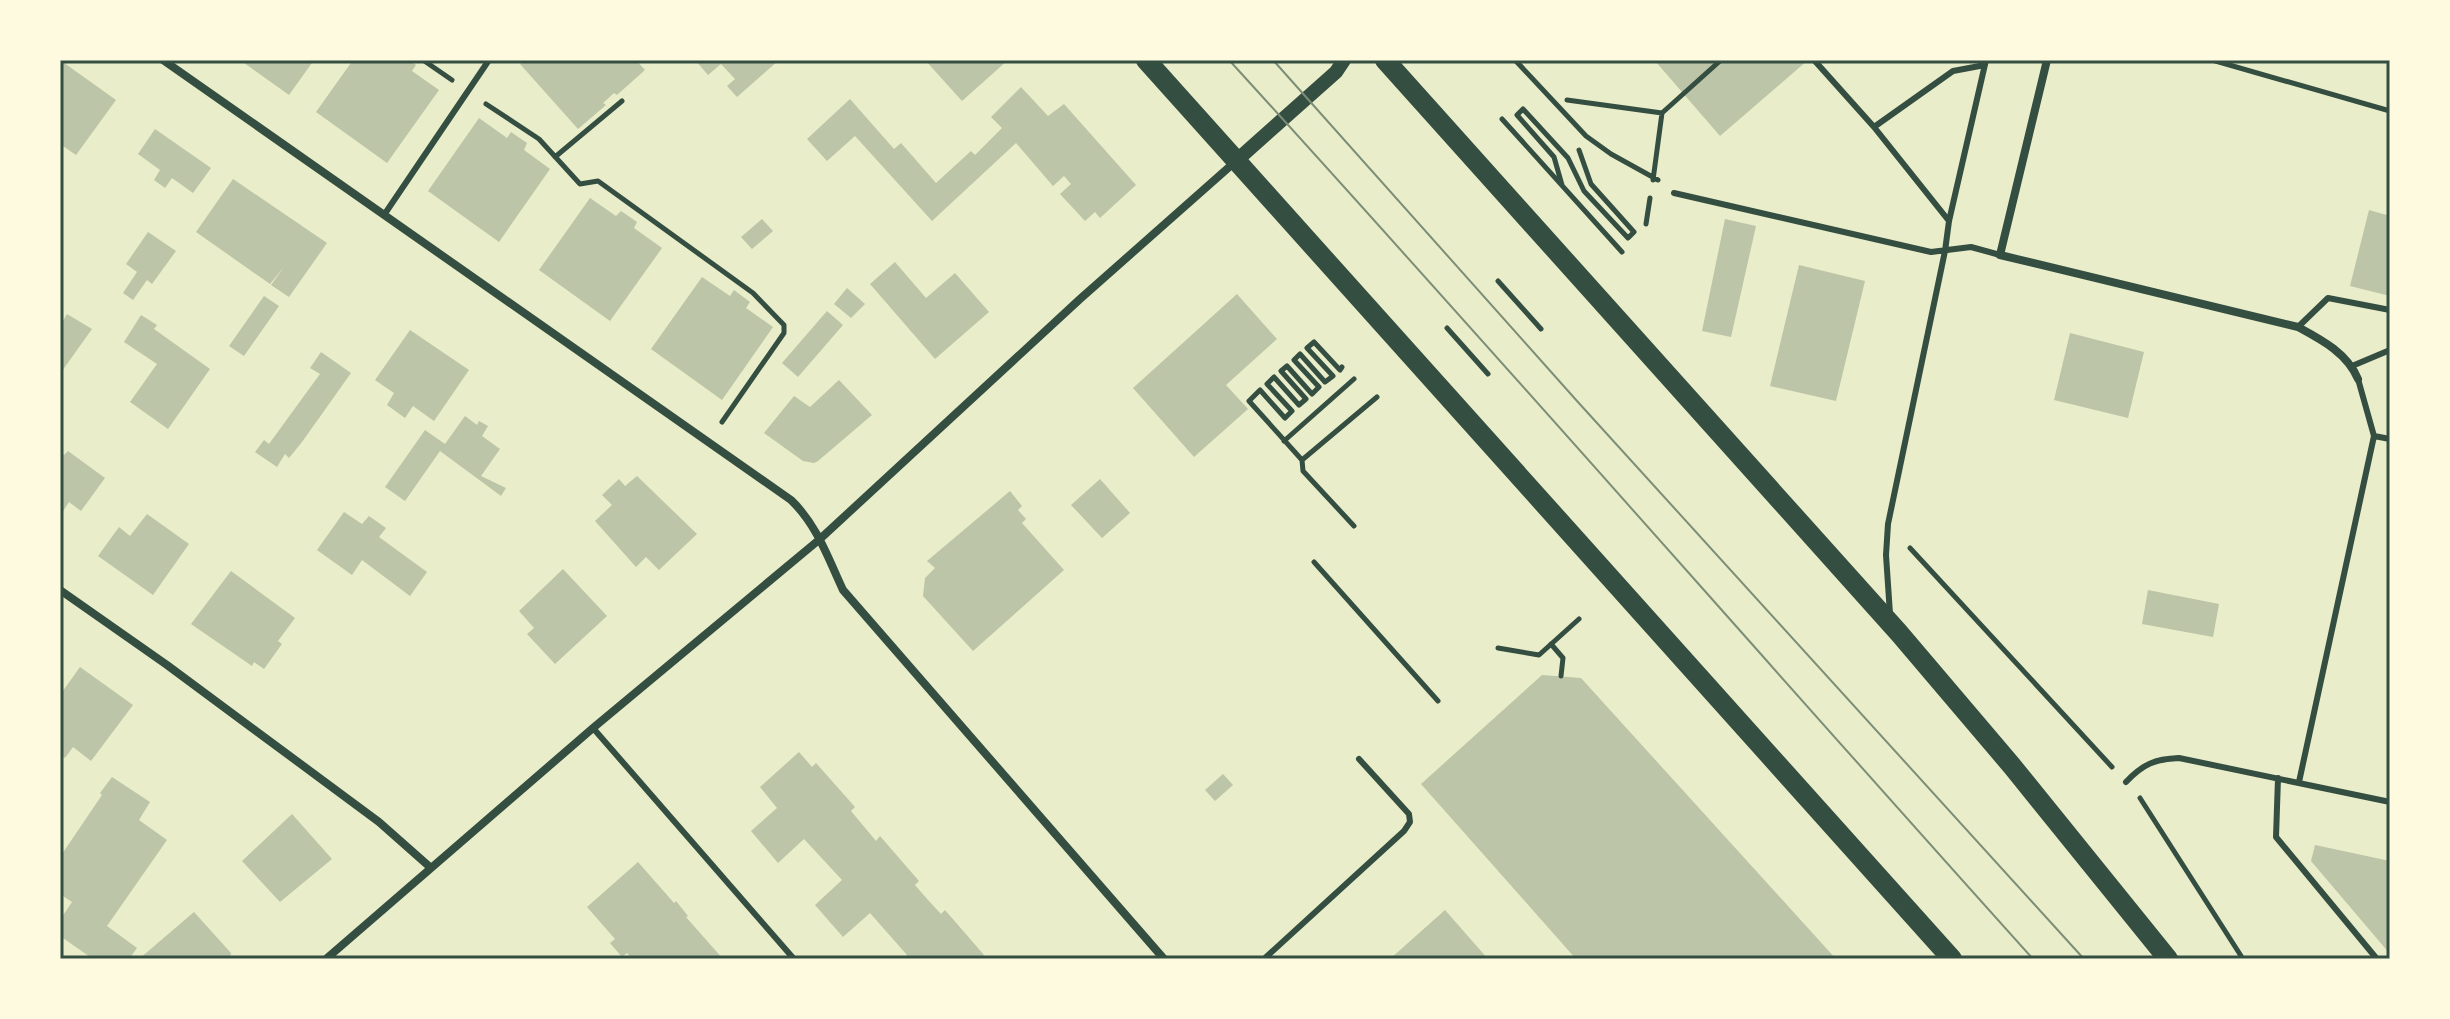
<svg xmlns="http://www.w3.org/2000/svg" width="2450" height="1019" font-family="'Sofia Sans Condensed',sans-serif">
  <rect width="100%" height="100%" fill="#e9edc9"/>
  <path fill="#bcc5a7" d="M60,60L116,100L76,155L60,144Z
    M240,60H314L289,95Z
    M353,60H410L416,65L412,71L439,90L387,163L316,112Z
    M525,60H636L645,70L617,95L614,93L603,103L606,105L578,129L520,64Z
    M695,60H779L737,97L727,86L735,79L721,64L708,75Z
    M925,60H1008L962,101Z
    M1658,60H1808L1720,136L1656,62Z
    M1021,87L1048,116L1064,104L1136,185L1100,218L1095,212L1085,221L1060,194L1071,184L1064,176L1053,186L1016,143L932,221L855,136L827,161L807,139L850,99L894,149L901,143L936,183L971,151L975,155L1002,128L991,117Z
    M479,118L507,138L511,132L527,143L524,150L550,169L499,242L428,191Z
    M155,129L211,168L193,193L172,178L165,188L154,180L160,170L138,154Z
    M233,179L327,243L289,297L271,285L284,267L270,284L196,232Z
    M590,198L616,216L621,211L637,222L634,228L662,248L610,321L539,270Z
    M2369,210L2390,216V296L2350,286Z
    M762,219L773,231L752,249L741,237Z
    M1725,219L1756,226L1731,337L1702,331Z
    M148,232L176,251L152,284L147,280L133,300L123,293L137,272L126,264Z
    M895,262L926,298L955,273L989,312L935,359L870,284Z
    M1799,265L1865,281L1836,401L1770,386Z
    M702,277L730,296L734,290L750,302L746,308L773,327L722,400L651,349Z
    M847,288L865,304L851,318L834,304Z
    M1237,294L1277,339L1226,385L1248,409L1194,457L1133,388Z
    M264,296L279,306L244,356L229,346Z
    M827,311L843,325L798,377L782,363Z
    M67,314L92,329L62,371L60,369V326Z
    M141,315L157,325L154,329L210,369L168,429L130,402L157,364L124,342Z
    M410,330L469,370L434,421L413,406L405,418L387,405L394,393L375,380Z
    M2070,333L2144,352L2128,418L2054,400Z
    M321,352L351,373L302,442L289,458L285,454L277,467L255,452L264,440L269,444L320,374L310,368Z
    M839,380L872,415L818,461L814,463L803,461L764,433L794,396L810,407Z
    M465,416L477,425L479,421L488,426L482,436L500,449L481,476L506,488L501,496L440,451L405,501L385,487L425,430L445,444Z
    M68,451L105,478L81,511L69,502L60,516V452L64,455Z
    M637,476L697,534L659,570L646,557L636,567L595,521L612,505L602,495L619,479L625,486Z
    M1100,479L1130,513L1102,538L1071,505Z
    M1010,491L1022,506L1018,510L1026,519L1022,523L1064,570L973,651L923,596L925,578L935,568L927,561Z
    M344,512L362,524L369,516L386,528L379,537L427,572L410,596L362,560L352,575L317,550Z
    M147,514L189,544L153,595L98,556L119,527L130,536Z
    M563,569L607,616L555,664L527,634L534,628L519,611Z
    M231,571L295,618L278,641L282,644L264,669L254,662L252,666L191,624Z
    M2148,590L2219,604L2213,637L2142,624Z
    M80,667L133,705L91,761L73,747L65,758L60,754V695Z
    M1542,675L1581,678L1836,959H1576L1421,784Z
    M799,752L812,767L816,763L855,807L851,811L876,841L880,836L919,881L915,885L928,900L941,914L945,910L965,933L984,955L979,959H902L907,955L870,913L843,937L815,905L842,880L804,839L778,863L751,831L777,808L760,787Z
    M1223,774L1233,785L1215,801L1205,790Z
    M112,777L150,802L139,820L167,840L107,926L137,948L129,959H93L60,936V920L72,902L60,894V857L102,795L100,793Z
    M292,814L332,859L280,902L242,861Z
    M2315,845L2390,861V954L2311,861Z
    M638,862L674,903L676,901L688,916L686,917L723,959H632L627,953L622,957L610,943L615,939L587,907Z
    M1445,910L1488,959H1390Z
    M194,912L231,953L230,959H139Z"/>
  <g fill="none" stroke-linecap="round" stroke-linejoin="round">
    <path stroke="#344e41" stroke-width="5" d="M423,60L452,80
      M1515,60L1586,136L1611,154L1658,180
      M2212,60L2390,111
      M1567,100L1662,113
      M486,104L539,139L580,184L598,181L753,293L784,325V333L722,422
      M1502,119L1622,252
      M555,157L622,101
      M1653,180L1662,113L1721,60
      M1562,185L1554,157L1517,115L1523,109L1568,158L1584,191L1628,238L1634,232L1591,184L1579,150
      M1646,224L1650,198
      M1498,281L1541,329
      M1447,328L1488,374
      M1342,367L1340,370L1314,342L1307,348L1333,376L1325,382L1300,354L1294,360L1319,387L1312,394L1287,366L1281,371L1306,399L1299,405L1274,377L1267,384L1292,411L1285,418L1260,390L1249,401L1302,460L1377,397
      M1284,441L1354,379
      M1302,460L1303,471L1354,526
      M1910,548L2112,767
      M1314,562L1438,701
      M1551,644L1563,658L1561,676
      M1498,648L1539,655L1579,619
      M2140,798L2243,959"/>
    <path stroke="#344e41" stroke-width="6" d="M1814,60L1874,127L1949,221
      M1874,127L1953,71L1985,65
      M1674,193L1931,252L1971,247L2000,255
      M384,215L489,60
      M2298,327L2328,298L2390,310
      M2352,366L2390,350
      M2358,379L2374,436L2390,439
      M1890,614L1886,555L1888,524L1945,251L1949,221L1986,60
      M593,728L794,959
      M2278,778L2276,837L2377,959
      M2126,782C2143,764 2155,759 2179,758L2390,802
      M2299,782L2374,436
      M1264,959L1404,831L1410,822L1409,814L1359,759"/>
    <path stroke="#344e41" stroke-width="8" d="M163,60L791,500C817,525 828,558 843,590L1164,959
      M2047,60L2000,255L2298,327C2322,340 2347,353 2358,379
      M60,590L167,665L379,822L431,868
      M326,959L593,728L820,539L1080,299L1236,161"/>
    <path stroke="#344e41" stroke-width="14" d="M1236,161L1336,72L1344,60"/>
    <path stroke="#344e41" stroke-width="20" d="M1146,60L1952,959
      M1385,60L1899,633L2012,766L2168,959"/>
    <path stroke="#7c8e77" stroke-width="2" d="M1229,60C1500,357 1764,660 2033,959
      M1273,60L1577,401L2084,959"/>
  </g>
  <rect width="2450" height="1019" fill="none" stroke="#fefae0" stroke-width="124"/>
  <rect x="62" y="62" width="2326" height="895" fill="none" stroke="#344e41" stroke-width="3"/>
</svg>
